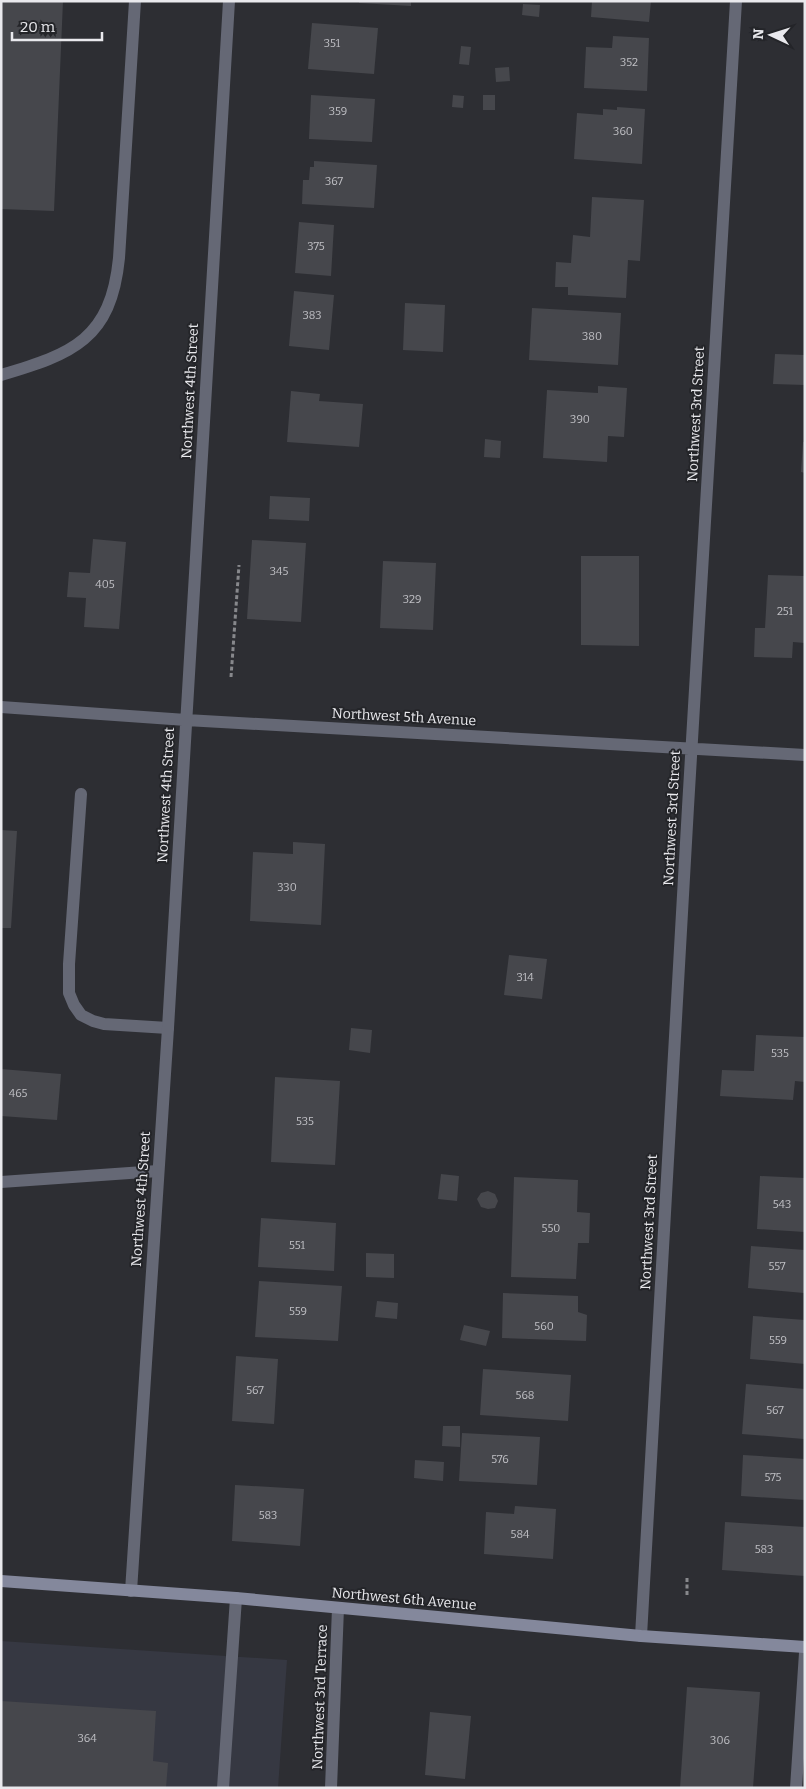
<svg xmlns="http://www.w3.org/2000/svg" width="806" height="1789" font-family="Bitter,serif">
  <rect width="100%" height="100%" fill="#2d2e33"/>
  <path fill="#363842" d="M1,1641L287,1660L278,1788H1Z"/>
  <path fill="#46474c" d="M1,1H63L54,211L1,209Z
    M359,1H411V6L359,3Z
    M592,1H651L649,22L591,17Z
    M523,4L540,5L539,17L522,15Z
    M312,23L378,28L374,74L308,69Z
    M613,36L649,38L647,91L584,88L586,47L612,48Z
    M461,46L471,47L469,65L459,64Z
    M509,67L510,81L496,82L495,68Z
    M311,95L375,99L372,142L309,139Z
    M453,95L464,96L463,108L452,107Z
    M483,95H495V110H483Z
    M617,107L645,109L642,164L574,159L577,113L603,115V109L617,110Z
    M314,161L377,165L374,208L302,204L303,180H309L310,167H314Z
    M592,197L644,200L640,261L628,260L626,298L568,295V287H555L556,262L571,263L573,235L590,237Z
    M299,222L334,225L331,276L295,273Z
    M294,291L334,295L329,350L289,346Z
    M405,303L445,305L443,352L403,350Z
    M532,308L621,313L618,365L529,360Z
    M775,354L805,355V385L773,384Z
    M598,386L627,388L624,437L608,436L607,462L543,458L547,390L598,393Z
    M291,391L320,394L319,401L363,404L359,447L287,442Z
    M485,439L501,441L500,458L484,457Z
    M803,442H805V473L801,472Z
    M270,496L310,498L309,521L269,519Z
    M93,539L126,542L119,629L84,627L86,598L67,597L69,572L90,573Z
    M252,540L306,543L301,622L247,619Z
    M581,556H639V646L581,645Z
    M383,561L436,563L433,630L380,628Z
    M768,575L805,576V643L793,642L792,658L754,657L755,628H765Z
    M1,830L17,831L11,928H1Z
    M293,842L325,844L321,925L250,921L253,852L293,854Z
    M509,955L547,959L542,999L504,995Z
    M351,1028L372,1030L370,1053L349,1050Z
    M756,1035L805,1037V1082L795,1081L793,1100L720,1096L722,1070L754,1071Z
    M1,1069L61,1074L57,1120L1,1116Z
    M275,1077L340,1081L335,1165L271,1162Z
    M441,1174L459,1176L457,1201L438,1199Z
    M760,1176L805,1178V1232L757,1229Z
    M514,1177L578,1180L577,1212L590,1213L589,1243H578L576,1279L511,1277Z
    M488,1191L495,1194L498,1201L495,1208L488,1209L481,1207L477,1199L481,1193Z
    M261,1218L336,1223L334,1271L258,1267Z
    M751,1246L805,1250L804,1293L748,1288Z
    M366,1253L394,1254V1278L366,1277Z
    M259,1281L342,1286L338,1341L255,1337Z
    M503,1293L578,1296V1312L587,1315L586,1341L502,1338Z
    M377,1301L398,1303L397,1319L375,1317Z
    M753,1316L805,1320V1364L750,1359Z
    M464,1325L490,1331L486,1346L460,1340Z
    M236,1356L278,1359L274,1424L232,1421Z
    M483,1369L571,1375L568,1421L480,1415Z
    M746,1384L805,1389L804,1439L742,1434Z
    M443,1426H460V1447L442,1446Z
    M462,1433L540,1437L537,1485L459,1481Z
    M743,1455L805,1459V1500L741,1496Z
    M415,1460L444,1462L443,1481L414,1478Z
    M235,1485L304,1489L300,1546L232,1541Z
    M515,1506L556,1509L553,1559L484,1554L486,1512L514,1514Z
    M725,1522L805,1527V1576L722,1570Z
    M687,1687L760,1692L753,1788H680Z
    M1,1701L156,1711L153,1761L168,1763L166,1788H1Z
    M430,1712L471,1716L465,1779L425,1775Z"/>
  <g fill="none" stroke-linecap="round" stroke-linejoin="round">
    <path stroke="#87888c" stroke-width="3" stroke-dasharray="4 2.5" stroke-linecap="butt" d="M231,677L239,565
      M687,1595V1576"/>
    <path stroke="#656875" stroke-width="12" d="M1,375C73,354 111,339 119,258L135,1
      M81,794L69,964V993L74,1005L81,1015L93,1021L104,1024L168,1028
      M1,1182L158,1171
      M223,1788L236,1598"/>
    <path stroke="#656875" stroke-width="12" d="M1,707L186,720L805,755
      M131,1591L168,1028L229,1
      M641,1636L688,807L736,1
      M331,1788L338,1608
      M796,1788L805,1653"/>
    <path stroke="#84889c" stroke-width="12" d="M1,1581L236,1598L641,1636L805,1647"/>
  </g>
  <g text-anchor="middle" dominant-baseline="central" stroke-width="4" stroke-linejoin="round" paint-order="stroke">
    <g font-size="11" fill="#c0c0c5">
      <text x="332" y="43">351</text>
      <text x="629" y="62">352</text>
      <text x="338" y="111">359</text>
      <text x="623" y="131">360</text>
      <text x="334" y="181">367</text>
      <text x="316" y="246">375</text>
      <text x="312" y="315">383</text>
      <text x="592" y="336">380</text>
      <text x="580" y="419">390</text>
      <text x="279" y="571">345</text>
      <text x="105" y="584">405</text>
      <text x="412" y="599">329</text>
      <text x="785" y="611">251</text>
      <text x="287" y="887">330</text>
      <text x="525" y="977">314</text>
      <text x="780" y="1053">535</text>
      <text x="18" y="1093">465</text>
      <text x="305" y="1121">535</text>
      <text x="782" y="1204">543</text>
      <text x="551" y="1228">550</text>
      <text x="297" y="1245">551</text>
      <text x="777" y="1266">557</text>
      <text x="298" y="1311">559</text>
      <text x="544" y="1326">560</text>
      <text x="778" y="1340">559</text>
      <text x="255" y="1390">567</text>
      <text x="525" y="1395">568</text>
      <text x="775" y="1410">567</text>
      <text x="500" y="1459">576</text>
      <text x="773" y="1477">575</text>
      <text x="268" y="1515">583</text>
      <text x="520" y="1534">584</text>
      <text x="764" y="1549">583</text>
      <text x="87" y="1738">364</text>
      <text x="720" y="1740">306</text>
    </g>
    <g font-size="14" fill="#e9e9ed" stroke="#242529">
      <text transform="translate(190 391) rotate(-87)">Northwest 4th Street</text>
      <text transform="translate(696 414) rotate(-87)">Northwest 3rd Street</text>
      <text transform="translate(404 717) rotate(3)">Northwest 5th Avenue</text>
      <text transform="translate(166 795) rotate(-87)">Northwest 4th Street</text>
      <text transform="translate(672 818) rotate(-87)">Northwest 3rd Street</text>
      <text transform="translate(141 1199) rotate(-86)">Northwest 4th Street</text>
      <text transform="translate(649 1222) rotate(-87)">Northwest 3rd Street</text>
      <text transform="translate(404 1599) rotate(5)">Northwest 6th Avenue</text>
      <text transform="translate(320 1697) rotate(-88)">Northwest 3rd Terrace</text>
    </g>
  </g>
  <rect width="806" height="1789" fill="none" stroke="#e9e9ed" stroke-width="5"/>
  <g transform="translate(771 35) rotate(274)" stroke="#242529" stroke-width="4" paint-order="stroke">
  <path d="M0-4L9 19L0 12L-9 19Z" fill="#e9e9ed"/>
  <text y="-8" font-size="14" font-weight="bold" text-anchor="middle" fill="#e9e9ed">N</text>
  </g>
  <path d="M12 32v8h90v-8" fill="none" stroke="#e9e9ed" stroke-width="2.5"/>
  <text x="20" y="32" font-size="15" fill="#e9e9ed" stroke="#242529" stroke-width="4" paint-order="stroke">20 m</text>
</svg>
